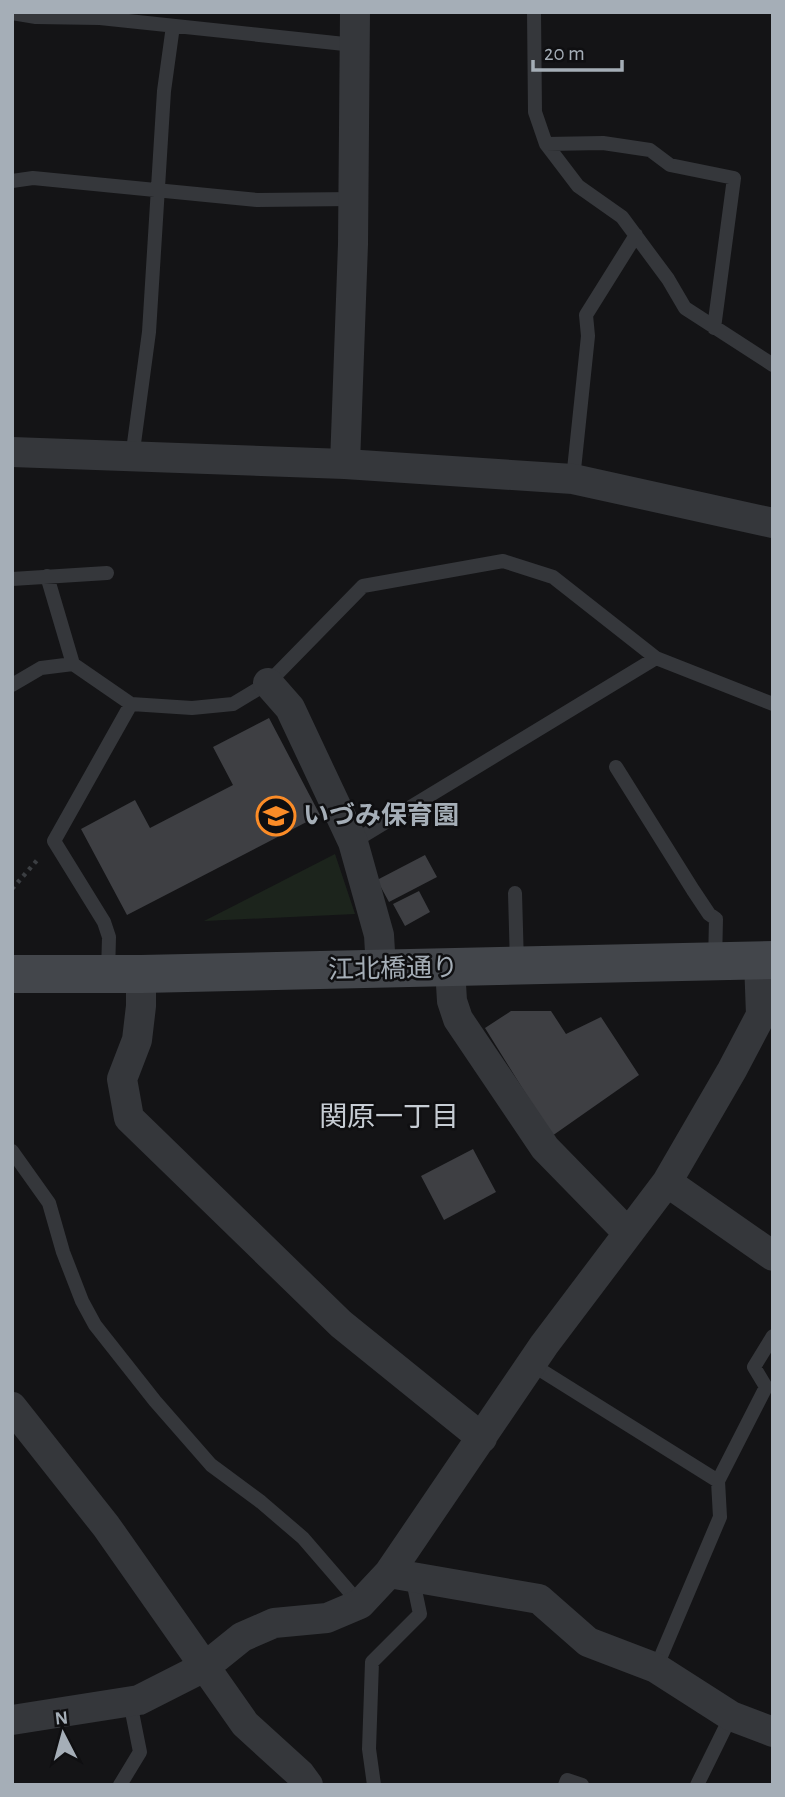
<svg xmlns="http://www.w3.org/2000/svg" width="785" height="1797" font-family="'Alegreya Sans','Noto Sans JP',sans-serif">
  <rect width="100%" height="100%" fill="#141416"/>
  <path fill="#1c241c" d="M335,854L355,914L204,921Z"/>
  <path fill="#3e3f43" d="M269,718L320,815L127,915L81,829L135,800L150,828L233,785L213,747Z
    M425,855L437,877L389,902L377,880Z
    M419,891L430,912L405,926L393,904Z
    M511,1011H551L566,1034L601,1017L639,1075L552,1136L485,1028Z
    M473,1149L496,1192L444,1220L421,1176Z"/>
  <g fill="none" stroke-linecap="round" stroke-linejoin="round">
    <path stroke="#3b3e42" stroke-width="4.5" stroke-dasharray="3.5 5" stroke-linecap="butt" d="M12,889L39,858"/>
    <path stroke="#35373b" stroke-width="14" d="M534,12L535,112L546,144L578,186L622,217L668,279L685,308L773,365
      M12,13L36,17L100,18L354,45
      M546,144L603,143L650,150L670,165L734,178L714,328
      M12,181L33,178L257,200L353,199
      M132,458L149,332L164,91L173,26
      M573,479L588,336L586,315L636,235
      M47,576L73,664L131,704
      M12,579L107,573
      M12,685L41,668L73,664
      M616,767L693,890L709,914L716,919L715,962
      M353,842L656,658
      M515,893L517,965
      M108,973L109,937L104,922L54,841L131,704L192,708L233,704L268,683L363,586L503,561L553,577L656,658L773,704
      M12,1151L49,1203L63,1252L82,1301L95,1325L155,1401L211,1465L261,1502L303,1538L360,1604
      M531,1364L718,1481
      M656,1668L720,1517L718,1481L766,1387L754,1367L773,1336
      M120,1785L140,1752L130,1702
      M374,1785L369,1749L372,1662L420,1614L412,1576
      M565,1785L567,1780L582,1785
      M697,1785L731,1716"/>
    <path stroke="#35373b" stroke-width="30" d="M12,452L345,464L573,479L773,523
      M345,464L353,244L355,12
      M268,683L290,708L353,842L379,935L381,969
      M450,968L452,1001L458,1019L545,1148L628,1233
      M141,974V1006L137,1040L122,1079L129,1118L341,1324L482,1438
      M667,1182L773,1256
      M12,1407L106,1526L245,1724L300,1774L308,1785
      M389,1573L539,1599L588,1642L656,1668L731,1716L773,1732
      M12,1720L139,1700L206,1666L242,1637L274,1623L327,1618L360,1604L389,1573L544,1345L667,1182L732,1070L761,1015L759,961"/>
    <path stroke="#43464b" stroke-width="38" d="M12,974H141L773,960"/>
  </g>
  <defs>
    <symbol id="school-ring" viewBox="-11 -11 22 22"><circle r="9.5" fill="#0f0f11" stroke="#fb8c27" stroke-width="1.5"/><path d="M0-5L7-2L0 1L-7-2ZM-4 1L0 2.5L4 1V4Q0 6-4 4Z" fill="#fb8c27"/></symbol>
  </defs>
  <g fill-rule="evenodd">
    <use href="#school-ring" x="254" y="794" width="44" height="44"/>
  </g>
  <g text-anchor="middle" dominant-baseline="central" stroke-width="5" stroke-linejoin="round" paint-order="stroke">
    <g font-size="26" font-weight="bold" fill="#a5aeb7" stroke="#0f0f11" text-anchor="start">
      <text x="303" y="816">いづみ保育園</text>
    </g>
    <g font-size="26" fill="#a5aeb7" stroke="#0f0f11">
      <text transform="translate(393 969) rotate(-1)">江北橋通り</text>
    </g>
    <g font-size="28" fill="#c6ccd3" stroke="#0f0f11">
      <text x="389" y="1118">関原一丁目</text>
    </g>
  </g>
  <rect width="785" height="1797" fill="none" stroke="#a5aeb7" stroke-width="28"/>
  <g transform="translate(63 1734) rotate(354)" stroke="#0f0f11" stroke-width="5" paint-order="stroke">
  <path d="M0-5L12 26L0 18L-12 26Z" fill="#a5aeb7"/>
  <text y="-10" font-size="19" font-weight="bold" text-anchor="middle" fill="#a5aeb7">N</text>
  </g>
  <path d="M533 60v10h89v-10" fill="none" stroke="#a5aeb7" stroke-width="3.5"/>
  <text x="544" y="60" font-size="21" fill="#a5aeb7" stroke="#0f0f11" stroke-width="5" paint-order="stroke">20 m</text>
</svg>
